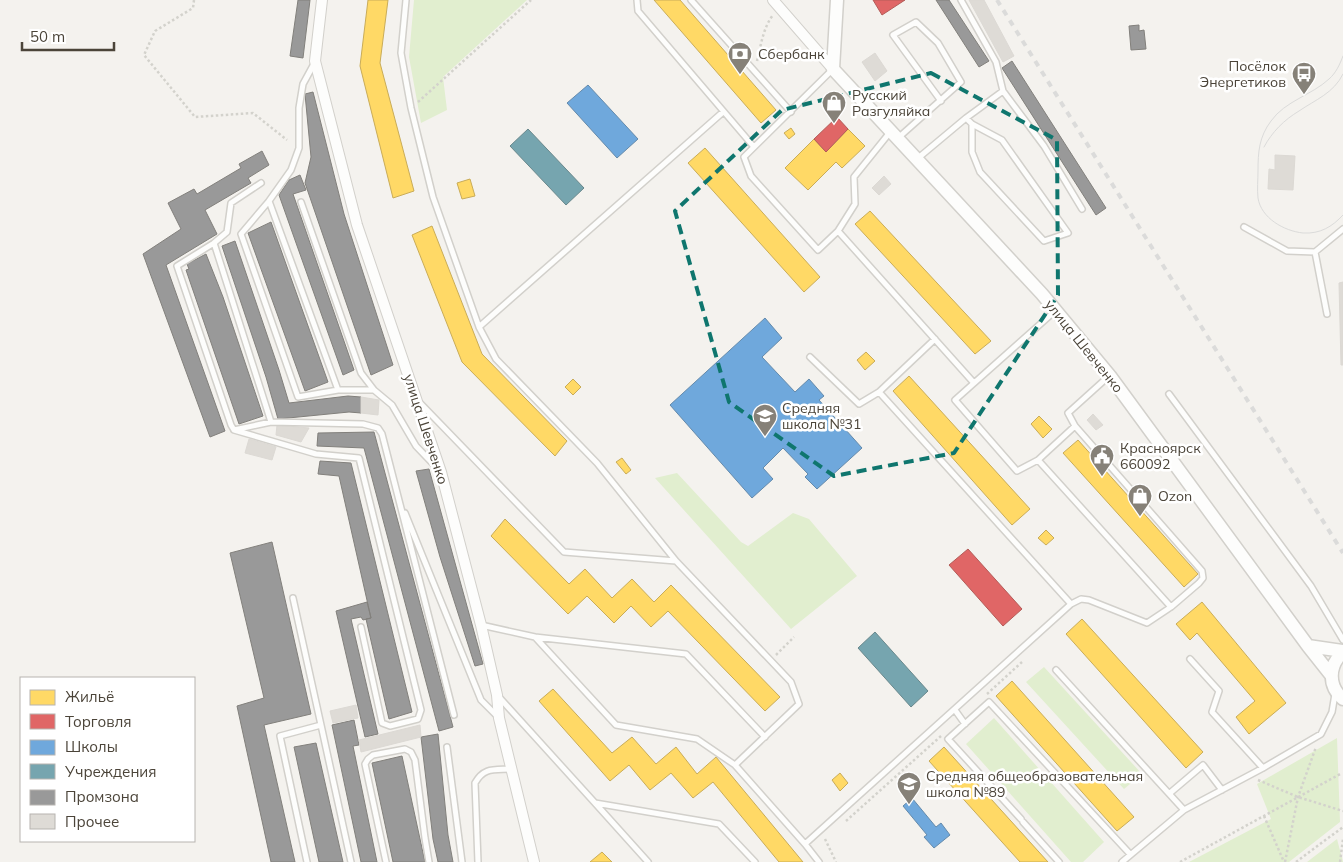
<svg xmlns="http://www.w3.org/2000/svg" width="1343" height="862" font-family="Mulish,sans-serif">
  <rect width="100%" height="100%" fill="#f4f2ee"/>
  <path fill="#e1eecf" d="M414,0H527L443,77L447,110L421,123L409,57Z
    M677,473L741,542L748,546L793,513L809,519L857,576L791,629L655,478Z
    M1044,667L1142,774L1124,789L1026,682Z
    M994,718L1104,842L1083,862H1071L966,744Z
    M1337,738L1340,822L1289,862H1189L1271,819L1257,784Z
    M1337,839L1343,862H1307Z"/>
  <path fill="#ffd966" stroke="#c9ac58" d="M368,0H388L380,63L414,191L393,198L360,66Z
    M654,0H680L776,110L761,123Z
    M791,128L795,134L789,139L784,133Z
    M848,129L865,146L842,168L836,162L808,190L785,168L814,139L826,152Z
    M705,148L820,277L804,292L688,163Z
    M470,179L475,196L462,199L457,183Z
    M870,211L991,341L975,354L855,224Z
    M432,226L482,354L567,441L555,456L462,362L412,235Z
    M866,352L875,361L865,370L857,360Z
    M909,376L1030,509L1012,525L893,391Z
    M573,379L581,387L573,395L565,387Z
    M1039,416L1052,429L1043,438L1031,424Z
    M1078,440L1198,574L1184,587L1063,453Z
    M622,458L631,470L626,474L616,462Z
    M505,519L569,584L585,569L612,598L632,579L654,602L671,585L780,697L765,711L668,611L651,627L631,606L614,623L587,596L568,614L491,536Z
    M1046,530L1054,538L1046,545L1038,538Z
    M1202,602L1286,703L1249,734L1236,717L1255,701L1197,633L1190,640L1176,624Z
    M1082,619L1203,752L1186,768L1066,634Z
    M1012,681L1134,817L1117,831L996,696Z
    M553,689L612,753L632,737L656,764L676,747L697,774L716,757L803,862H779L713,782L693,798L671,773L650,790L629,765L610,781L539,701Z
    M944,747L1048,862H1020L929,761Z
    M840,773L848,783L840,791L832,780Z
    M602,852L612,862H590Z"/>
  <path fill="#e06666" stroke="#b35c58" d="M873,0H905L882,15Z
    M837,117L848,129L826,152L814,139Z
    M968,549L1022,609L1003,626L949,565Z"/>
  <path fill="#6fa8dc" stroke="#648aab" d="M588,85L638,139L617,158L567,103Z
    M765,318L782,338L762,357L795,392L809,379L824,396L819,400L862,448L817,489L805,477L808,474L783,448L763,468L773,479L752,498L670,405Z
    M912,798L936,827L941,823L950,835L934,848L924,837L927,835L903,806Z"/>
  <path fill="#76a5af" stroke="#69888c" d="M528,129L584,188L566,205L510,146Z
    M875,632L928,691L911,707L858,648Z"/>
  <path fill="#999" stroke="#82807c" d="M298,0H310L303,58L290,56Z
    M936,0H949L989,61L979,67Z
    M1139,25V31L1144,30L1146,49L1131,50L1129,26Z
    M1012,61L1106,208L1096,215L1002,68Z
    M313,92L344,214L393,365L371,375L305,183L311,157L305,94Z
    M262,151L269,165L248,178L251,183L205,210L217,234L166,265L225,431L210,437L143,254L181,229L168,203L194,189L197,194L241,168L239,164Z
    M300,175L306,190L293,194L354,370L343,375L279,195L289,180Z
    M271,222L328,382L305,391L248,233Z
    M235,241L279,370L289,403L348,396L361,397V413L349,412L278,419L266,377L222,246Z
    M206,254L223,297L263,416L239,424L186,270L189,269L187,264Z
    M374,432L453,727L439,731L364,448L317,446L318,433Z
    M320,461L351,463L412,712L389,719L366,619L371,618L339,476L318,474Z
    M429,469L483,664L475,666L440,557L416,471Z
    M272,542L311,714L264,725L295,862H271L237,706L264,698L230,553Z
    M367,602L371,618L363,620L361,617L351,619L378,734L365,737L336,611Z
    M354,720L359,745L353,746L377,862H361L332,725Z
    M438,734L448,835L453,862H438L433,839L421,737Z
    M316,743L343,862H319L294,747Z
    M402,756L425,862H393L372,763Z"/>
  <path fill="#dedbd6" stroke="#dcd9d4" d="M969,0H984L1014,56L1003,62Z
    M875,53L887,71L875,81L862,62Z
    M1275,155L1295,156L1293,190L1268,189L1269,169L1275,170Z
    M884,176L891,184L879,195L872,188Z
    M1343,282V365H1341L1339,283Z
    M361,397L379,400L378,415L361,413Z
    M1093,414L1103,425L1096,430L1087,420Z
    M277,425L309,428L301,442L276,435Z
    M249,439L276,447L272,460L245,453Z
    M356,705L358,718L333,723L330,711Z
    M420,725L421,737L361,752L359,740Z"/>
  <g fill="none" stroke-linecap="round" stroke-linejoin="round">
    <defs>
      <path id="service" d="M406,0L401,53L411,108L433,197L479,327
        M637,0L638,11L754,147
        M691,0L791,112
        M961,0L996,62L1003,91
        M315,62L303,84L299,108V148L291,170L269,201L338,390H374L392,405L416,446L437,468
        M832,70L744,157L751,176L818,250L838,231
        M966,118L972,124L1002,140L1068,233L1044,241L980,172L972,152V124
        M891,131L854,177L855,204L838,231L974,383
        M898,138L961,82L938,43L916,22L893,35L941,101
        M917,159L966,118L1003,91L1044,146L1082,209
        M261,183L231,203L227,232L214,243L271,422L363,424L378,428L382,434L454,715
        M269,201L241,234L298,397L338,390
        M301,202L361,373L374,390
        M1244,227L1287,251L1315,252L1343,229
        M214,243L177,266L231,425L234,430L271,422
        M1315,252L1327,314
        M935,339L879,392L1071,604
        M810,357L859,404L879,392
        M1169,394L1311,586L1343,640
        M421,404L564,552L676,561L791,682L799,704L735,765
        M1075,426L1038,460L1171,607
        M234,430L316,454L359,458L421,710L418,719L390,726L382,723L361,627
        M1038,460L1017,471L955,400L1055,311
        M405,513L481,700L497,716
        M676,561L597,463L496,359L479,327L723,112
        M293,598L321,725L280,736L307,862
        M481,625L535,637L616,725L697,739L735,765L805,844L819,862
        M535,637L686,654L765,737
        M1190,659L1219,691L1212,712L1263,768
        M1056,670L1184,810
        M498,696L595,803L719,824L755,862
        M955,710L965,724
        M321,725L351,862
        M447,747L462,862
        M1170,793L1203,765L1222,790
        M595,803L648,862
        M1021,819L948,739L989,702L1130,854
        M1023,822L1059,862
        M805,844L1071,604L1081,599L1089,600L1147,623L1171,607L1199,583L1203,578L1202,571L1075,426L1068,413L1109,376
        M386,862L365,764L368,759L373,755L405,749L411,752L415,760L425,838L429,862
        M478,862L475,783C484,767 494,770 511,769
        M1122,862L1184,810L1263,768L1321,734L1332,712L1335,694"/>
      <path id="minor" d="M322,0L315,61L357,225L441,472L481,625L497,695L499,718L534,862
        M773,0L833,69"/>
      <path id="tertiary" d="M837,0L833,69L1042,294L1110,376L1308,646L1331,675
        M1308,646L1343,651
        M1343,652C1328,666 1328,686 1343,699"/>
    </defs>
    <use href="#service" stroke="#d2d0cb" stroke-width="8"/>
    <use href="#minor" stroke="#d2d0cb" stroke-width="12"/>
    <use href="#tertiary" stroke="#d2d0cb" stroke-width="15"/>
    <path stroke="#d3d2cc" stroke-width="2.5" stroke-dasharray="2.5 2.5" stroke-linecap="butt" d="M194,0L193,8L155,31L144,55L195,117L253,113L287,140
      M757,61C761,45 763,28 773,15
      M418,102L531,0
      M776,655L794,637
      M987,694L1022,662
      M1258,780L1298,797L1343,811
      M1264,816L1284,862
      M846,821L941,736
      M825,839L836,862
      M1180,862L1342,773
      M1285,862L1298,797L1316,747
      M1296,862L1343,827
      M1340,862L1343,839"/>
    <use href="#service" stroke="#fdfdfc" stroke-width="5"/>
    <use href="#minor" stroke="#fdfdfc" stroke-width="10"/>
    <use href="#tertiary" stroke="#fdfdfc" stroke-width="12"/>
    <path stroke="#dbdbda" stroke-width="1" d="M1343,56C1340,64 1336,73 1329,79C1312,95 1285,101 1271,121C1259,137 1258,152 1258,171C1258,180 1257,189 1258,198C1261,218 1284,231 1303,233C1320,234 1332,227 1343,215
      M1264,147C1272,132 1284,120 1299,111C1315,100 1334,93 1343,74"/>
    <path stroke="#dbdbda" stroke-width="4" stroke-dasharray="6 6" stroke-linecap="butt" d="M997,0L1343,553"/>
  </g>
  <path fill="none" stroke="#0f766e" stroke-width="4" stroke-dasharray="10 6" stroke-linejoin="round" d="M931,73L1057,140L1058,295L954,453L834,476L729,402L675,211L782,110Z"/>
  <defs>
    <symbol id="bank-pin" viewBox="-11 -11 22 30"><path d="M0 17L-7.5 6A9.5 9.5 0 1 1 7.5 6Z" fill="#868178" stroke="#fff"/><path d="M-6-4H6V4H-6ZM0-2.3a2.3 2.3 0 1 0 0 4.6a2.3 2.3 0 1 0 0-4.6Z" fill="#fff"/></symbol>
    <symbol id="bus-pin" viewBox="-11 -11 22 30"><path d="M0 17L-7.5 6A9.5 9.5 0 1 1 7.5 6Z" fill="#868178" stroke="#fff"/><path d="M-5-6H5V4H4V6H2V4H-2V6H-4V4H-5ZM-3.5-4V0h7V-4ZM-3.5 1.2v1.5H-2V1.2ZM2 1.2v1.5H3.5V1.2Z" fill="#fff"/></symbol>
    <symbol id="shop-pin" viewBox="-11 -11 22 30"><path d="M0 17L-7.5 6A9.5 9.5 0 1 1 7.5 6Z" fill="#868178" stroke="#fff"/><path d="M-5-2.5h2.3a2.7 3.5 0 0 1 5.4 0H5L5.5 6h-11ZM-1.5-2.5h3a1.5 2.3 0 0 0-3 0Z" fill="#fff"/></symbol>
    <symbol id="school-pin" viewBox="-11 -11 22 30"><path d="M0 17L-7.5 6A9.5 9.5 0 1 1 7.5 6Z" fill="#868178" stroke="#fff"/><path d="M0-5L7-2L0 1L-7-2ZM-4 1L0 2.5L4 1V4Q0 6-4 4Z" fill="#fff"/></symbol>
    <symbol id="civic-pin" viewBox="-11 -11 22 30"><path d="M0 17L-7.5 6A9.5 9.5 0 1 1 7.5 6Z" fill="#868178" stroke="#fff"/><path d="M-.6-6.5H3V-4.5H.6V-3L4-1V1h2V6H-6V1h2V-1L-.6-3ZM-1.2 2.5V6h2.4V2.5Z" fill="#fff"/></symbol>
  </defs>
  <g fill-rule="evenodd">
    <use href="#bank-pin" x="726" y="40" width="28" height="38"/>
    <use href="#bus-pin" x="1290" y="60" width="28" height="38"/>
    <use href="#shop-pin" x="820" y="89" width="28" height="38"/>
    <use href="#school-pin" x="751" y="402" width="28" height="38"/>
    <use href="#civic-pin" x="1088" y="442" width="28" height="38"/>
    <use href="#shop-pin" x="1126" y="482" width="28" height="38"/>
    <use href="#school-pin" x="895" y="770" width="28" height="38"/>
  </g>
  <g text-anchor="middle" dominant-baseline="central" stroke-width="5" stroke-linejoin="round" paint-order="stroke">
    <g font-size="14" fill="#4b4439" stroke="#fff" text-anchor="start">
      <text x="758" y="54">Сбербанк</text>
      <text x="1286" y="66" text-anchor="end">Посёлок<tspan x="1286" dy="16">Энергетиков</tspan></text>
      <text x="852" y="95">Русский<tspan x="852" dy="16">Разгуляйка</tspan></text>
      <text x="782" y="408">Средняя<tspan x="782" dy="16">школа №31</tspan></text>
      <text x="1120" y="448">Красноярск<tspan x="1120" dy="16">660092</tspan></text>
      <text x="1158" y="496">Ozon</text>
      <text x="926" y="776">Средняя общеобразовательная<tspan x="926" dy="16">школа №89</tspan></text>
    </g>
    <g font-size="14" fill="#4b4439" stroke="#fff">
      <text transform="translate(1084 346) rotate(51)">улица Шевченко</text>
      <text transform="translate(426 429) rotate(72)">улица Шевченко</text>
    </g>
  </g>
  <rect x="20" y="677" width="175" height="165" fill="#ffffff" stroke="#b7b4b0"/>
  <rect x="30" y="690" width="25" height="15" fill="#ffd966" stroke="#b7b4b0"/>
  <text x="65" y="702" font-size="15" fill="#4b4439">Жильё</text>
  <rect x="30" y="714" width="25" height="15" fill="#e06666" stroke="#b7b4b0"/>
  <text x="65" y="727" font-size="15" fill="#4b4439">Торговля</text>
  <rect x="30" y="740" width="25" height="15" fill="#6fa8dc" stroke="#b7b4b0"/>
  <text x="65" y="752" font-size="15" fill="#4b4439">Школы</text>
  <rect x="30" y="764" width="25" height="15" fill="#76a5af" stroke="#b7b4b0"/>
  <text x="65" y="777" font-size="15" fill="#4b4439">Учреждения</text>
  <rect x="30" y="790" width="25" height="15" fill="#999999" stroke="#b7b4b0"/>
  <text x="65" y="802" font-size="15" fill="#4b4439">Промзона</text>
  <rect x="30" y="814" width="25" height="15" fill="#dedbd6" stroke="#b7b4b0"/>
  <text x="65" y="827" font-size="15" fill="#4b4439">Прочее</text>
  <path d="M22 42v8h92v-8" fill="none" stroke="#4b4439" stroke-width="2.5"/>
  <text x="30" y="42" font-size="15" fill="#4b4439" stroke="#ffffff" stroke-width="4" paint-order="stroke">50 m</text>
</svg>
